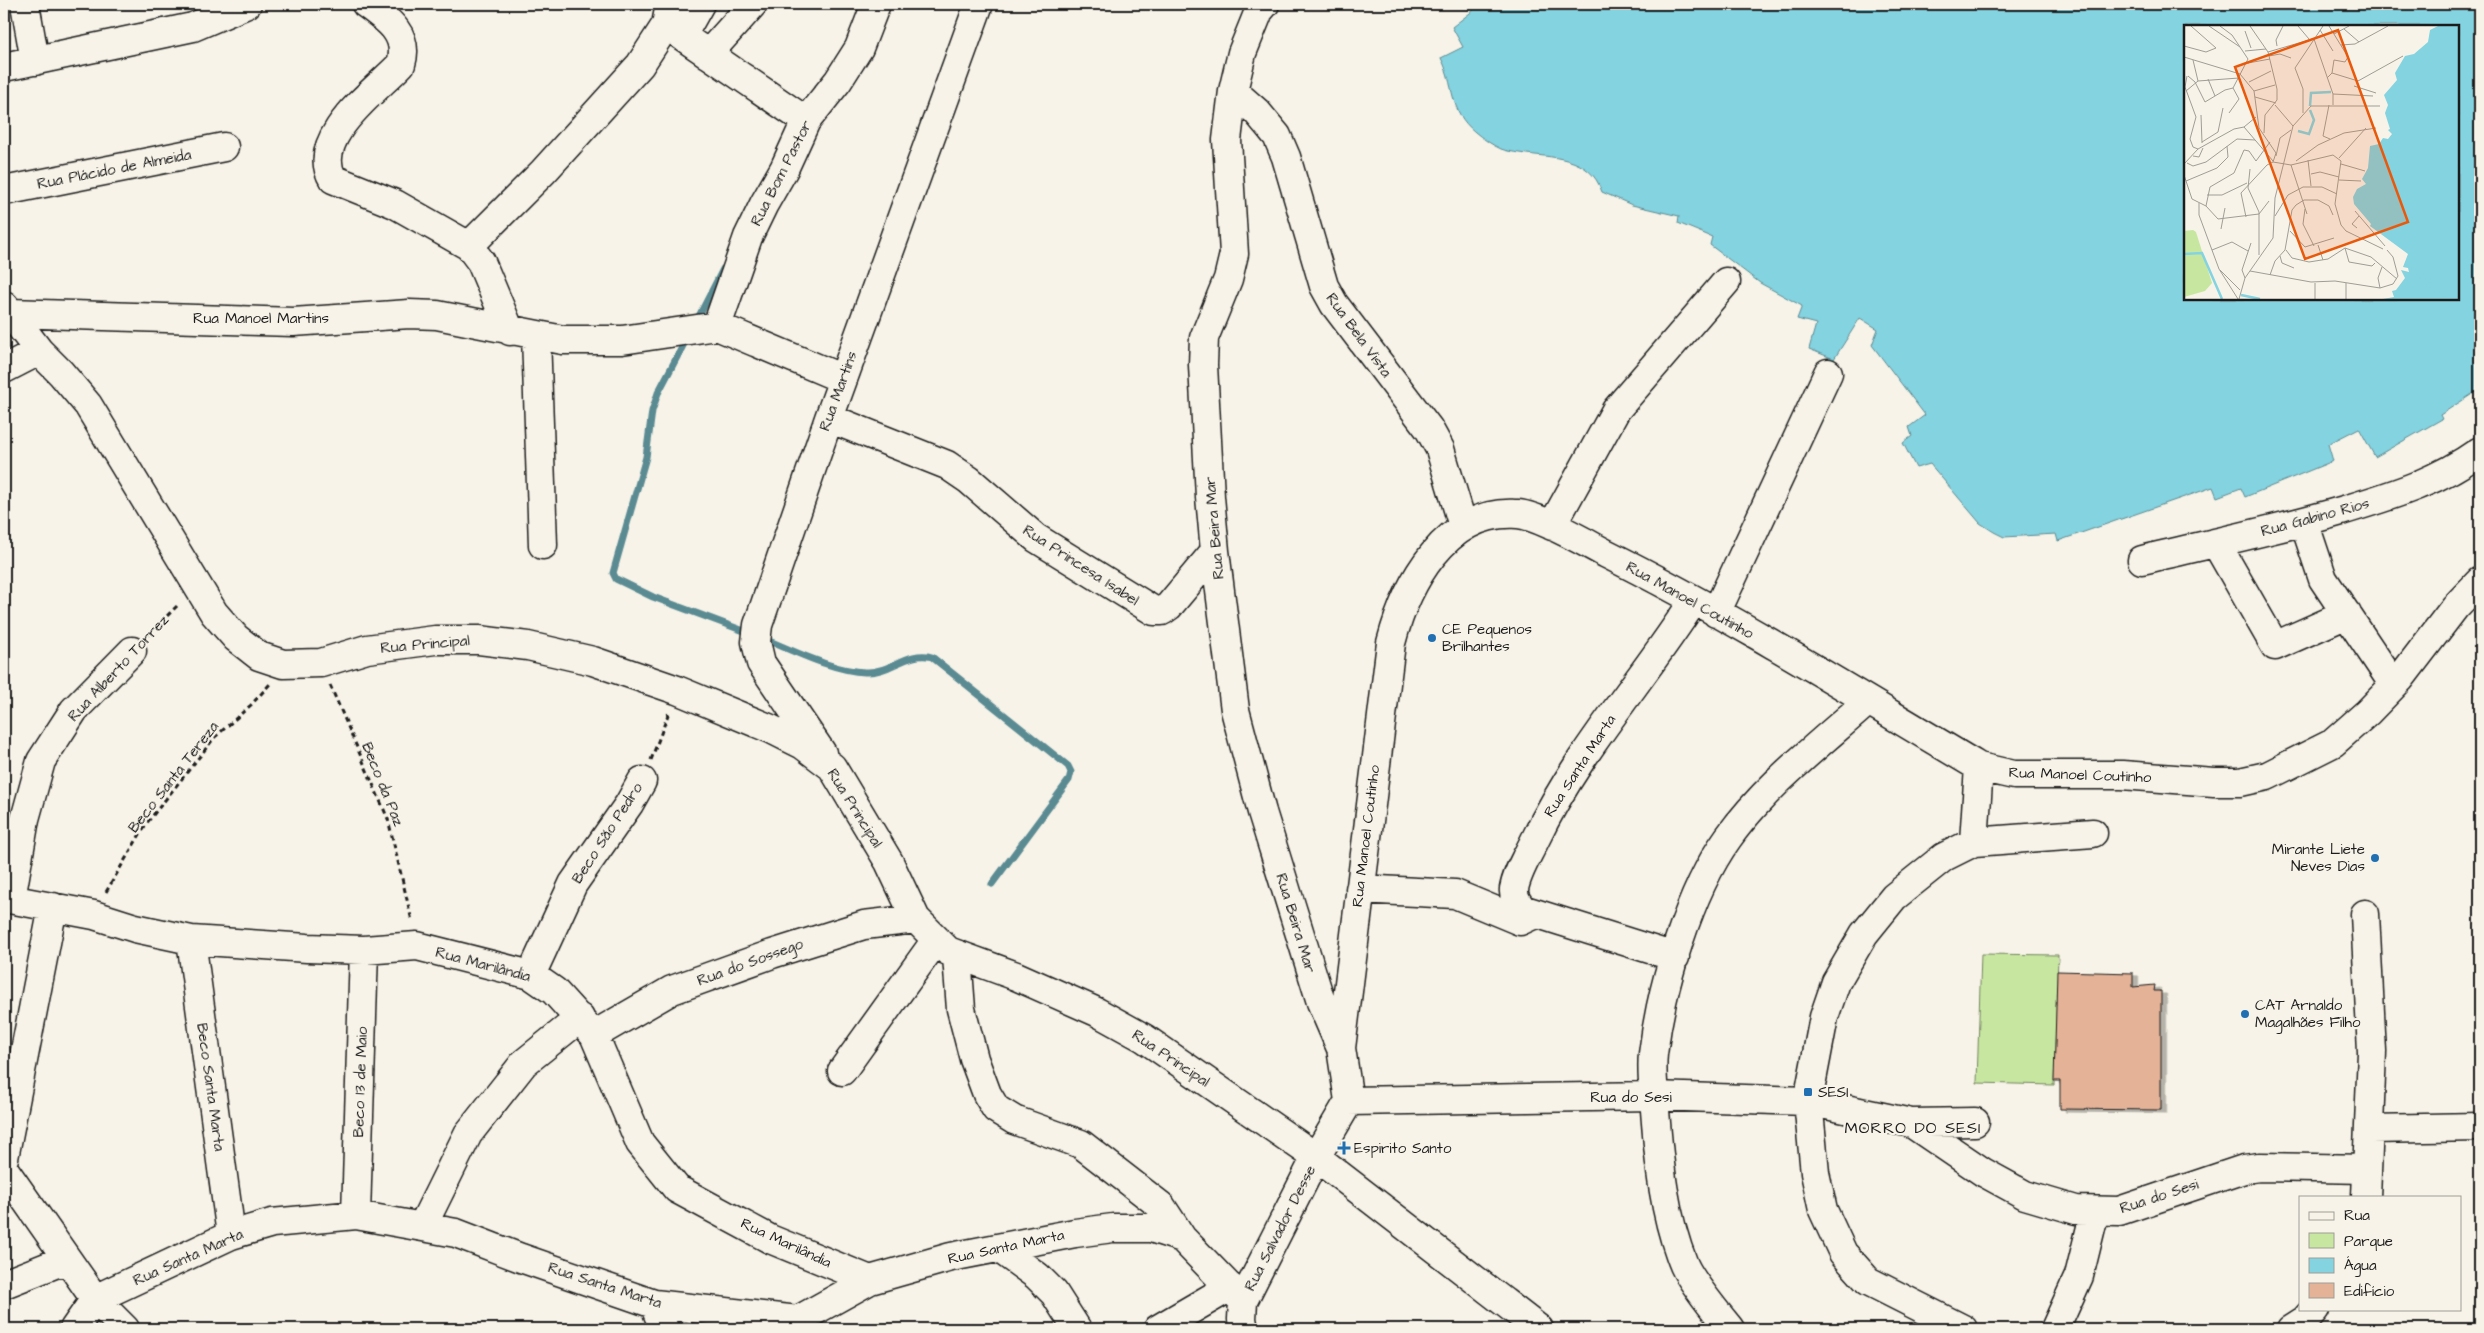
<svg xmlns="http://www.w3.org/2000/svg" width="2484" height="1333" font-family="'Architects Daughter',sans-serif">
  <defs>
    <filter id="shadow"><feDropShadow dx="5.5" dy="3" stdDeviation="0" flood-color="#0004"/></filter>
  </defs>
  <rect width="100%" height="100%" fill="#f7f3e8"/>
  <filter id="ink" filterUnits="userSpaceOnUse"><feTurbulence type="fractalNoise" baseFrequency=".02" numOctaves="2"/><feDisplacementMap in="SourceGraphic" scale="10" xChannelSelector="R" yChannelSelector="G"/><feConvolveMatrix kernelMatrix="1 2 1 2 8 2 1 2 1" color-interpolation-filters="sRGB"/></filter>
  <g filter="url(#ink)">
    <path fill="#c7e7a0" stroke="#72825e" d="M1981,954L2058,955L2054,1085L1977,1083Z"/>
    <path fill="#84d3e0" stroke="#5a8a92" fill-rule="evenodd" d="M1470,4H2480V389L2440,415L2442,419L2375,457L2359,428L2328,444L2333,461L2245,497L2241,488L2217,497L2213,487L2058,541L2056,534L2004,537L1994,532L1980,523L1930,464L1916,468L1903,443L1912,436L1909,427L1925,415L1872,345L1878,329L1860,318L1834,359L1809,349L1816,324L1797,319L1802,306L1760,283L1710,245L1712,237L1678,223L1679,216L1632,205L1602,192C1590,155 1552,158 1519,153C1513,152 1506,151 1501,149C1492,145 1482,138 1475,132C1448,110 1455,85 1441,58L1463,47L1452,27L1474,10ZM2185,26H2458V299H2185Z"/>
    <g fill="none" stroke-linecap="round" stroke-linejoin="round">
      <path stroke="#5a8a92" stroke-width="7" d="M696,322L723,269
        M687,338L658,393L652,411L646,457L613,573L616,579L653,597L752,634
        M762,638C792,650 833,671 865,672C889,674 908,650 932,657L1068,766L1071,772L1069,780L992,884"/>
    </g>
    <path fill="#e4b296" stroke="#1c1c1c" filter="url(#shadow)" d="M2057,971L2133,973V987L2155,985L2154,991H2161V1110L2060,1109V1081H2054Z"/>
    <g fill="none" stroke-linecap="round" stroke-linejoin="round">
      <defs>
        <path id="minor" d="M25,4L35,61
          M366,4C388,20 410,35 401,64C377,90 308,138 333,179L395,204L469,246L481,262L510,331
          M1265,4L1259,11L1242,53L1233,91L1227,140L1234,254L1228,279L1204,338L1203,365L1210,497L1215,551L1235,710L1262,812L1321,1002L1340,1046
          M666,25L806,121
          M682,36L700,4
          M708,54L753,4
          M4,67L193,27L247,4
          M1233,91L1257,112L1277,136L1286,157L1324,286L1334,304L1429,429L1440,449L1463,526
          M4,191L224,147
          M469,246L543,172L640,65L666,25L670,4
          M4,305L39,351L61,373L88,405L214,613L236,638L259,656L283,664L321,663L367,649L435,640H479L528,646L593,661L677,690L771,729L803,745L832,767L889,862L916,919L948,951L1016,976L1097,1012L1144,1038L1316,1157L1539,1329
          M10,313L293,322L409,314L437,315L563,340H622L717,326L843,379
          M717,326L748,237L764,204L784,169L806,121L838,81L859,48L876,4
          M536,335L543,545
          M4,369L39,351
          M829,418L947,465L969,480L1036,538L1154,611H1162L1169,606L1215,551
          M2304,522L2323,579L2394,685
          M1552,526L1616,410L1726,282
          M2216,543L2275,646L2347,614
          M2142,560C2209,544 2276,530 2341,511C2393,495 2435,483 2480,451
          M1716,613L1828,373
          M822,753L761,663L756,642L758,625L829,418L979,4
          M1974,842L1979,767
          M1360,889L1455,894L1520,921L1535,914
          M4,898L94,915L135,928L191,940L307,948L364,950L417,946L531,975L554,991L594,1035L640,1143L677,1189L770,1239L870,1280
          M11,899L25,819L41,761L74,710L132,651
          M2365,914L2372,1052L2366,1197
          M191,940L231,1235
          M957,956L961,1009L974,1059L987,1094L996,1109L1014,1120L1081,1144L1161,1206L1182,1238
          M1675,957L1522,909C1518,903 1513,897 1514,889C1517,872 1528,855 1535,840C1577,752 1642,681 1694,600
          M531,975L573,884L629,804L642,781
          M594,1035L672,990L772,954L864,925L916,919
          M842,1071L936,940
          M1349,1101L1654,1096L1808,1101L1911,1123L1975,1122
          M1911,1123L1983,1172L2025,1195L2076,1210L2119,1211L2244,1169L2259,1167L2367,1169
          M2370,1129L2480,1127
          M4,1158L53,907
          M4,1169L95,1299L125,1329
          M356,1215L364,950
          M423,1225L468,1134L524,1063L580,1018
          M1000,1249L1037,1276L1054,1293L1077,1329
          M4,1284L67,1259
          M95,1299L231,1235L272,1223L356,1215L456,1233L521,1258L654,1304L798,1320L870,1280L951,1257L1075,1233L1113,1228H1151L1182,1238L1243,1301
          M654,1304L664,1329
          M74,1329L95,1299
          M1158,1329L1230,1287
          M1244,1329L1242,1319L1243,1301L1316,1157L1349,1101L1341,1048L1391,643C1406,585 1446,508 1518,514C1540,516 1586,543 1607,554C1735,618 1856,694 1979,767L2014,775H2122L2214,782H2240L2267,776L2333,743L2368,712L2400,679L2455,607L2480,581
          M1730,1329C1717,1313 1692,1283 1684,1265C1664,1216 1659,1163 1655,1110C1654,1092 1651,1072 1653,1054C1661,987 1689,892 1728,838C1766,785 1820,744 1868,701
          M1963,1329L1868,1281L1843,1253L1823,1210L1815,1173L1808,1101L1824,1017L1836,982L1864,934L1894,897L1944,857L1974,842L2093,833
          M2055,1329L2079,1276L2095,1211
          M2291,1329L2305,1320L2315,1309"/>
      </defs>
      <use href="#minor" stroke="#1c1c1c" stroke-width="31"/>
      <path stroke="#1c1c1c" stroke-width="3" stroke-dasharray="5 4" stroke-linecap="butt" d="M148,635L179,604
        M330,685L388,819L412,921
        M651,760L669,712
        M106,892L146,824L215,737L251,705L270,684"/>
      <use href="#minor" stroke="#f7f3e8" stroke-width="28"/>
    </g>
  </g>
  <g fill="#1f6fb2" stroke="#f7f3e8" stroke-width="2">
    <circle cx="1432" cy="638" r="5"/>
    <circle cx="2375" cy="858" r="5"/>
    <circle cx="2245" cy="1014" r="5"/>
    <rect x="1803" y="1087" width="10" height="10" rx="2.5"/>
    <path d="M1341.5 1140.5h5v5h5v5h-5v5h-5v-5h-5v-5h5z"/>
  </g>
  <g text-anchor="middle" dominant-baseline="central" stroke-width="4.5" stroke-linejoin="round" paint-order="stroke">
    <g font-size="15" fill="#1c1c1c" stroke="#f7f3e8">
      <text transform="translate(114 169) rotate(-11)">Rua Plácido de Almeida</text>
      <text transform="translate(781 173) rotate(-63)">Rua Bom Pastor</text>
      <text x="261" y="318">Rua Manoel Martins</text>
      <text transform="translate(1359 335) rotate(54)">Rua Bela Vista</text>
      <text transform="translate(838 391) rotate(-70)">Rua Martins</text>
      <text transform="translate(2315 517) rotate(-15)">Rua Gabino Rios</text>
      <text transform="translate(1214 528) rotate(-95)">Rua Beira Mar</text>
      <text transform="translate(1081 565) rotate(33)">Rua Princesa Isabel</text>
      <text transform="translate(1690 600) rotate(29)">Rua Manoel Coutinho</text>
      <text transform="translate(425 644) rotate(-5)">Rua Principal</text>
      <text transform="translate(118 668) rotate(-47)">Rua Alberto Torrez</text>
      <text transform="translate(1580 766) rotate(-57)">Rua Santa Marta</text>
      <text transform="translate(2080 775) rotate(2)">Rua Manoel Coutinho</text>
      <text transform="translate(173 777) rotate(-52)">Beco Santa Tereza</text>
      <text transform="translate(383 784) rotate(68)">Beco da Paz</text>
      <text transform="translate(855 808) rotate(58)">Rua Principal</text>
      <text transform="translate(607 833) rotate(-57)">Beco São Pedro</text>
      <text transform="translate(1366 836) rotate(-83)">Rua Manoel Coutinho</text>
      <text transform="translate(1296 923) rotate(73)">Rua Beira Mar</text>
      <text transform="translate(750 962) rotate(-20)">Rua do Sossego</text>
      <text transform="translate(483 964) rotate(15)">Rua Marilândia</text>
      <text transform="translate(1171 1058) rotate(34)">Rua Principal</text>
      <text transform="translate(360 1082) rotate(-88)">Beco 13 de Maio</text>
      <text transform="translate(211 1087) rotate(82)">Beco Santa Marta</text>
      <text x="1631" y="1097">Rua do Sesi</text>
      <text transform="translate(2159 1196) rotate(-18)">Rua do Sesi</text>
      <text transform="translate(1280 1228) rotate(-63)">Rua Salvador Desse</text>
      <text transform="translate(786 1243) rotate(25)">Rua Marilândia</text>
      <text transform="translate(1006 1247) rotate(-12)">Rua Santa Marta</text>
      <text transform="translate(188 1257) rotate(-24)">Rua Santa Marta</text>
      <text transform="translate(605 1285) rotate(18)">Rua Santa Marta</text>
    </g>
    <g font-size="15" fill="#1c1c1c" stroke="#f7f3e8" text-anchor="start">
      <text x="1442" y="629">CE Pequenos<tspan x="1442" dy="17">Brilhantes</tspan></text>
      <text x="2365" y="849" text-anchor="end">Mirante Liete<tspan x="2365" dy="17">Neves Dias</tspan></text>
      <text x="2255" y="1005">CAT Arnaldo<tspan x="2255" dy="17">Magalhães Filho</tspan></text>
      <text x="1818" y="1092">SESI</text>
      <text x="1354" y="1148">Espirito Santo</text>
    </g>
    <g font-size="16" letter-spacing="1" fill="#1c1c1c" stroke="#f7f3e8">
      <text x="1913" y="1128">MORRO DO SESI</text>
    </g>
  </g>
  <g transform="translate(2184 25)">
    <rect width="275" height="275" fill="#f7f3e8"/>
    <path d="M9,205L12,207L28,258L21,266L0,272V206Z" fill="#c7e7a0"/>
    <path d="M254,1H275V274H199L210,272L208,266L212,265L221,253L217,245L225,247L224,243L219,242L224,229L186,201L187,199L170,179L169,172L173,164L182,159L178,154L184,143L186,121L195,119L199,113L204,114L208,109L204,105L206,104L201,88L204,80L200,70L213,55L211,48L221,31L230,29L244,17L246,5Z" fill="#84d3e0"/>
    <path fill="none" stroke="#84d3e0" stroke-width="2.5" d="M126,81L127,68L147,67M114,106L125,109L130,95L126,85M0,229L18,228L38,274M227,242L250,258L265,274M231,246L260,274M57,270L76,274"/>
    <path fill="none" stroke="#9f9d96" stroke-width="1" d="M25,1L56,22M36,1L48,10L64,34L49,63M66,1L84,27L93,64V75L81,90L80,108M114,1L125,14M160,4L175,17M136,5L149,26M61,6L67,23M150,9L165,1M130,14L149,69V80M157,20L171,19L204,1M0,21L22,27L32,23L7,1M93,21L92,15L99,1M61,26L82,24M84,27L125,15M85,31L96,29L107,33M0,32L56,49M9,35L14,56M64,38L86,34M148,48L174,56L219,31M56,49L70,66L75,103L92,128L89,137M3,51L1,62L12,92L6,114L9,122L14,124M4,51L11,57L21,77L41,65L49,63M143,53L148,48L150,35L161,37L164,32L145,1M24,54L31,71M65,57L87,46M170,61L192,68M2,66L14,56L55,53M70,66L91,60M149,69L189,71M71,72L92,78M91,80L109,101M145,80L139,111L146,114M45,88L55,74L49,63M119,88V64L111,43L139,1M17,90L18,118M60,102L89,136M18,117L34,107L39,83M9,131L15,132L19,123M92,131L96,113L107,105M155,133L182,103M124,135L127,161M112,136L134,120L160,108L192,103M3,138L9,141L22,137L53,114L71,115M0,139L14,124L50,104L60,102L72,92M157,139L181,146M107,140L123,189M66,144L64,163L75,187V230M127,149L136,147L155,152M0,150L8,174L22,181L34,194L75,189L85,176M155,155L177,156M2,156L33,143L44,132L43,121M23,170H38L63,158M15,178V190L35,244L54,274M22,181L26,162L50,148L60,125L65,126L72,136L86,117M121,184L119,199L130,221M171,186L201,221M91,191L104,170L119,162H138L153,169M62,192L57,168L83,140L89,137L107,140L149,130L157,136L151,179L157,200L162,206L199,224M173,203L168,199L175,191M37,204L41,183M106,206L121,222L150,213M134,220L139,235M161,223L187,232L213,254M161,223L165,237L188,241L191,238M28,225L48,217L64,226M102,225L108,233L125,237L144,234L161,223M96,231L98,238L110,243M36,245L56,265M66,246L127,257L151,256L196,263L209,259L214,251L209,232L203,225M86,250L91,236L101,225L108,185L112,180L120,175H134L145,181L149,190M61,253L58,245L67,218M131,258V274M196,263L194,253L198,242M55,274L61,253L89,213L91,173L109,101L127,81H196M162,274V258"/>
    <path fill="#e8590c" fill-opacity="0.15" stroke="#e8590c" stroke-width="2.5" d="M154,5L224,197L121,234L51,42Z"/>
    <rect width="275" height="275" fill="none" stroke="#1c1c1c" stroke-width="2.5"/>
  </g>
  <rect width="2484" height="1333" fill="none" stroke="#f7f3e8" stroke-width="20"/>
  <rect x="10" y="10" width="2464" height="1313" fill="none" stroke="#1c1c1c" stroke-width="2" filter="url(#ink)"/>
  <rect x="2299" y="1196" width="162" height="115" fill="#f7f3e8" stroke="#9f9d96"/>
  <rect x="2309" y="1212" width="25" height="8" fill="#f7f3e8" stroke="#9f9d96"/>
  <text x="2344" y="1220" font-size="15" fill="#1c1c1c">Rua</text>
  <rect x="2309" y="1233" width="25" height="15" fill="#c7e7a0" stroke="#9f9d96"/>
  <text x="2344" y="1246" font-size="15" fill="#1c1c1c">Parque</text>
  <rect x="2309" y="1258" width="25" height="15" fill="#84d3e0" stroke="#9f9d96"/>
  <text x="2344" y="1270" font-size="15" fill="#1c1c1c">Água</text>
  <rect x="2309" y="1283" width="25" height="15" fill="#e4b296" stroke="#9f9d96"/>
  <text x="2344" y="1296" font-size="15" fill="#1c1c1c">Edifício</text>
</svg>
